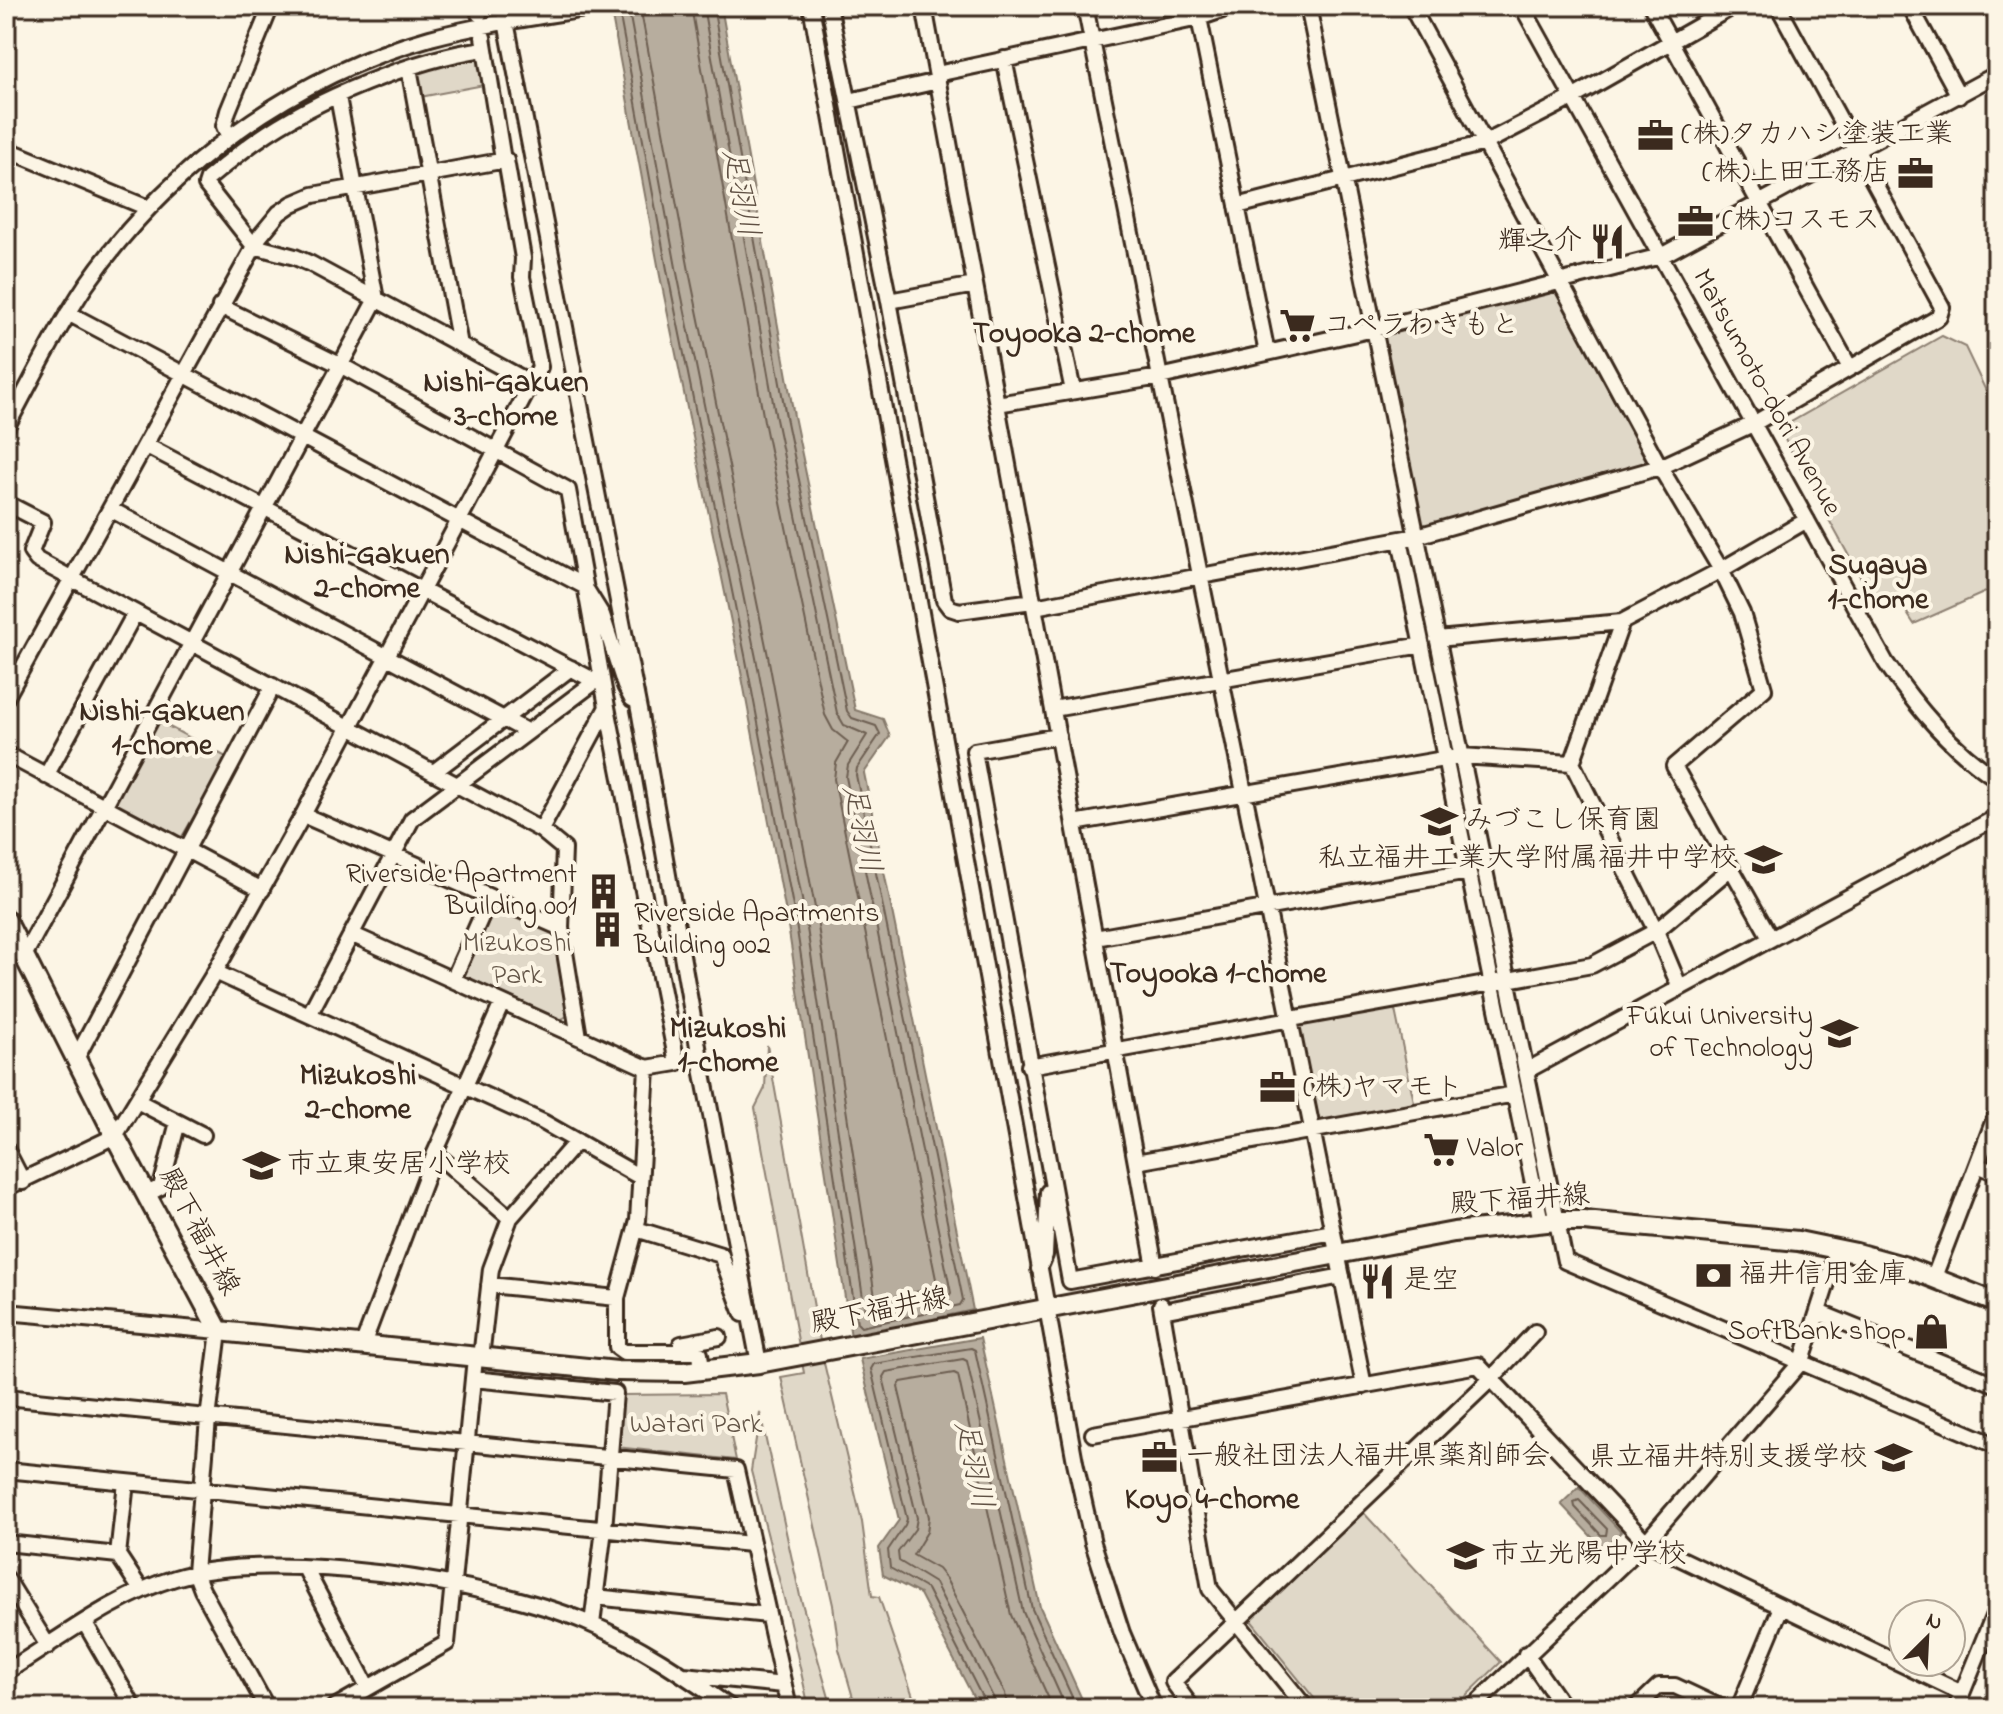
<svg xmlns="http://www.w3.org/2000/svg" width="2003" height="1714" font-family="'Indie Flower','Klee One',sans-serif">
  <rect width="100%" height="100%" fill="#fcf5e5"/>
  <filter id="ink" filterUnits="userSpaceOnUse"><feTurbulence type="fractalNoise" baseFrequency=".0125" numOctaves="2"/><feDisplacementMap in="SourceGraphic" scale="16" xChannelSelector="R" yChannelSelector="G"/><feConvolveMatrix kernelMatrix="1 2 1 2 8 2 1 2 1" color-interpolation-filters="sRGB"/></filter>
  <g filter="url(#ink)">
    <path fill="#e0d8c8" stroke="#8e8173" stroke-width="2" d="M478,57L484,85L420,97L416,73L446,62Z
      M1561,283L1660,467L1415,530L1376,336Z
      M1942,336L1965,347L1997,414V587L1914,624L1895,595L1877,607L1779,429Z
      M158,721L228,758L180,840L113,805Z
      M492,906L554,933L567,1016L558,1021L460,977Z
      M1389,1007L1395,1010L1414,1102L1410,1108L1324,1124L1319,1120L1299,1027L1303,1023Z
      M767,1045L824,1363L862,1522L872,1596L879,1597L917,1708H856L839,1649L833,1605L781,1377L804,1373L755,1108L765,1088Z
      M722,1394L736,1460L616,1447L621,1395Z
      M760,1413L800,1596L832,1708H809L788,1614L751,1471Z
      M1362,1511L1501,1662L1454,1708H1322L1249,1618Z"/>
    <path fill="#b7ad9e" stroke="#85796b" stroke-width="2" d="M610,6H721L794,416L855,710L883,719L890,736L864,773L973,1310L851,1337L787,919L739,661L660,276Z
      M980,1338L1040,1607L1086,1708H979L920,1594L883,1575L879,1548L899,1520L860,1359Z
      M1579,1487L1621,1532L1603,1549L1561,1504Z"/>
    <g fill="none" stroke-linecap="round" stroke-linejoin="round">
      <path stroke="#6d5e51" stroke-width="2" d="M618,6L668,275L746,660L795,917L857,1323L861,1327L960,1305L963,1300L856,775L857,768L880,734L876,726L852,718L847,711L786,417L713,6
        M628,6L677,273L756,658L805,915L865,1311L869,1314L948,1297L951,1293L846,777L848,765L867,735L844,725L837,713L776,419L703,6
        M640,6L689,271L768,656L816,913L875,1297L879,1300L934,1288L937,1284L834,779L836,763L848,742L833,730L825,715L764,421L691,6
        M1579,1500L1607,1529L1606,1535H1601L1575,1507L1574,1502Z
        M985,1708L984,1701L927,1589L890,1568L888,1550L905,1525L907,1519L871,1369L874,1364L971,1348L975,1350L1032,1609L1077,1708
        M995,1708L993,1697L935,1583L899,1561L898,1552L915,1529L917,1518L883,1377L886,1372L963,1359L967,1361L1023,1612L1066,1708
        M1007,1708L1005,1693L946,1579L938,1569L913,1555L927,1532L929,1517L898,1387L901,1382L954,1373L958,1375L1011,1615L1053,1708"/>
      <defs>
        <path id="minor" d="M478,6L479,14
          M503,6L640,715L700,1058L759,1363
          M811,6L1075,1462L1093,1543L1122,1633L1154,1708
          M829,6L889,301L944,600L950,608L959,611L1033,601
          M924,6L1155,1267
          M1085,6L1364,1386
          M1308,6L1565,1261L1997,1446
          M1411,6L1660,467L1721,570L1742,613L1764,689L1674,766L1771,939
          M1522,6L1886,663C1917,708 1951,749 1997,779
          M1651,6L1850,368
          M1910,6L1959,96
          M1199,18L1267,353
          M483,37L503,160
          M484,49C414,59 315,99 256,141C240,152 224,166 208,179L206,185L254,246L295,257L311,264L531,383
          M1004,59L1073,391
          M409,68L460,345
          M937,74L1199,18L1234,6
          M849,101L938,81
          M229,137L224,126L228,111L271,6
          M6,149L148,208
          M1237,206L1485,143L1572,98L1734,6
          M889,301L975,285
          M68,313L584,586L602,615L625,686L632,699
          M997,404L1160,377L1374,329L1661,256L1997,74
          M6,428C32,380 56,330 86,285C168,167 291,77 430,38C486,23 546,16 603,6
          M145,445L595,681
          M6,503L43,522L31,552L37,560L541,830L607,707L568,490L342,366L220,306
          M110,509L528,732
          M1400,540L1541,1222
          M1034,607L1417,536L1660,467L1753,424L1939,317L1942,307L1778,6
          M1622,622L1572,763L1656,931L1680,988
          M1437,639L1622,622L1721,570L1807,520
          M6,698L260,236L279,213L292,204L313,195L506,160L523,258L522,277L540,367L303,815L215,972L115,1136L6,1188
          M1053,709L1422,645
          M1058,736L974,751L1070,1281L1333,1232
          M6,754L262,890
          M435,771L571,668
          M46,776L135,613
          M303,815L561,928
          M1074,823L1461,756L1572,763
          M541,830L564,849L561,928L579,1037
          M351,934L647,1068L677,1063L607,707
          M1095,938L1468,872
          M24,956L376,299L338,97
          M215,972L543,1122L640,1177
          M453,980L490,897
          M309,1015L412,819L600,678
          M77,1057L273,686
          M1029,1066L1592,965L1656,931L1731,868
          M647,1068L638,1220L617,1298V1347L624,1352H696L700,1354L702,1370
          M1526,1071L1997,817
          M137,1101L203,1135
          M6,1149L23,1182
          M435,1153L510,1218
          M1136,1162L1515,1094
          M1977,1165L1997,1173
          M147,1194L161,1187L178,1122
          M636,1229L721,1255L743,1314
          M1039,1269L1045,1255L1048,1192
          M1934,1277L1997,1112
          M489,1285L617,1298
          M1161,1305L1210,1589L1306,1708
          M1162,1311L1342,1276
          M6,1312L219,1331L208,1419L195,1572L202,1590L267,1708
          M1818,1312L1997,1385
          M681,1344L719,1337
          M362,1347L435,1153L502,1003
          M481,1358L491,1269L510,1218L577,1141
          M473,1379L615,1393L604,1529L592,1624
          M6,1397L736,1470L789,1708
          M1093,1434L1478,1365L1646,1542L1962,1693
          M6,1470L751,1544
          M126,1482L118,1555L141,1590
          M6,1543L118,1555
          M305,1568L368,1688
          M6,1578L48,1646
          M595,1597L768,1615
          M85,1623L134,1708
          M1526,1654L1564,1708
          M6,1672C60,1639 114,1596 175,1578C275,1548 489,1581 586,1622C639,1644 684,1675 731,1708
          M684,1675L784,1685
          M6,1705L8,1708
          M333,1708L447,1643L475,1358
          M1192,1708L1173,1682L1491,1379L1535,1332
          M1472,1708L1646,1542L1802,1361L1838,1249
          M1636,1708L1659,1686H1675L1722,1708
          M1739,1708L1781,1607
          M1956,1708L1997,1607"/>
        <path id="major" d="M6,920L115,1136L219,1331L617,1371L684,1372L759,1363L1454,1232L1556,1221H1584L1798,1241L1856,1253L1903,1266L1997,1303"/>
      </defs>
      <use href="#minor" stroke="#3b2a1e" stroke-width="20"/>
      <use href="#major" stroke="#3b2a1e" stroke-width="24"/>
      <use href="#minor" stroke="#fcf5e5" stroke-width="14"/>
      <use href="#major" stroke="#fcf5e5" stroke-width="18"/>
    </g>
  </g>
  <defs>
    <symbol id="office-bare" viewBox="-9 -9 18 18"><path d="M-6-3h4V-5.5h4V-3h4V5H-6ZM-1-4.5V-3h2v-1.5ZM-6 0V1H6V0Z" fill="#3b2a1e" stroke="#fcf5e5" stroke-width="2.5" paint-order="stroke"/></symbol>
    <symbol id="restaurant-bare" viewBox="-9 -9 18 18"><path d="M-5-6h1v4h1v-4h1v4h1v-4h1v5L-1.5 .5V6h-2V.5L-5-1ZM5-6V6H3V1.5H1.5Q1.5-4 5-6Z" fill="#3b2a1e" stroke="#fcf5e5" stroke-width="2.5" paint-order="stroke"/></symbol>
    <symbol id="supermarket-bare" viewBox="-9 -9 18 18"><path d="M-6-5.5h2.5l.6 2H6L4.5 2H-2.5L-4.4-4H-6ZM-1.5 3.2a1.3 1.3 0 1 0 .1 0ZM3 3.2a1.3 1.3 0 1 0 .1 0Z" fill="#3b2a1e" stroke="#fcf5e5" stroke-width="2.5" paint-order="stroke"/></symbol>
    <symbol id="school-bare" viewBox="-9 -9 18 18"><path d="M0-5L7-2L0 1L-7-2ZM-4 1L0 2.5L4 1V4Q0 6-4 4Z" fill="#3b2a1e" stroke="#fcf5e5" stroke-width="2.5" paint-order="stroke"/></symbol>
    <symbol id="building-bare" viewBox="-9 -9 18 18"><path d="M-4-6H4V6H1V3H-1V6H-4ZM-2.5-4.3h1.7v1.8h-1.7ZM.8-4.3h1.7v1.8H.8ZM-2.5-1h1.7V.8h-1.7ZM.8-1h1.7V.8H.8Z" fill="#3b2a1e" stroke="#fcf5e5" stroke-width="2.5" paint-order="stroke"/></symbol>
    <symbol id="university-bare" viewBox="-9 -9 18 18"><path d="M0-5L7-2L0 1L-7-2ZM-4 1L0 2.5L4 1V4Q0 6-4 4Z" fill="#3b2a1e" stroke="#fcf5e5" stroke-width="2.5" paint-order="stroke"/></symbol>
    <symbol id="bank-bare" viewBox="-9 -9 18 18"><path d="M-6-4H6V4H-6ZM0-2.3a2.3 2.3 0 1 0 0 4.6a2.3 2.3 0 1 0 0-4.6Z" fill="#3b2a1e" stroke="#fcf5e5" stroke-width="2.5" paint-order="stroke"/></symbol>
    <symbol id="shop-bare" viewBox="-9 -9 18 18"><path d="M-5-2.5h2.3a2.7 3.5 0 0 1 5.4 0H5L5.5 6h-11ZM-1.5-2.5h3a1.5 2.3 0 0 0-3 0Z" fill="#3b2a1e" stroke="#fcf5e5" stroke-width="2.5" paint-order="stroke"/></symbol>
  </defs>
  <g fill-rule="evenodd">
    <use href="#office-bare" x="1630" y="110" width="51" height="51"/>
    <use href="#office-bare" x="1890" y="148" width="51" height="51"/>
    <use href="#office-bare" x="1670" y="196" width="51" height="51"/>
    <use href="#restaurant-bare" x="1582" y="216" width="51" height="51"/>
    <use href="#supermarket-bare" x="1272" y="300" width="51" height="51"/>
    <use href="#school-bare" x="1414" y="796" width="51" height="51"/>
    <use href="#school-bare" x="1738" y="834" width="51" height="51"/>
    <use href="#building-bare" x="578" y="866" width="51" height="51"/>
    <use href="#building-bare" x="582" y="904" width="51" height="51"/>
    <use href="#university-bare" x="1814" y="1008" width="51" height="51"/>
    <use href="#office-bare" x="1252" y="1062" width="51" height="51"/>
    <use href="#supermarket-bare" x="1416" y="1124" width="51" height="51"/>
    <use href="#school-bare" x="236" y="1140" width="51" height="51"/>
    <use href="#bank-bare" x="1688" y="1250" width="51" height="51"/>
    <use href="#restaurant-bare" x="1352" y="1256" width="51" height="51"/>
    <use href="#shop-bare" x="1906" y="1306" width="51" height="51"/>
    <use href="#office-bare" x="1134" y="1432" width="51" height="51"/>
    <use href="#school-bare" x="1868" y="1432" width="51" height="51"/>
    <use href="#school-bare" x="1440" y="1530" width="51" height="51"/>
  </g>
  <g text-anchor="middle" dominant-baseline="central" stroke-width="8" stroke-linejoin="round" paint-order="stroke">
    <g font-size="28" fill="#3b2a1e" stroke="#fcf5e5" text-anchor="start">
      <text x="1681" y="135">(株)タカハシ塗装工業</text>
      <text x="1890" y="173" text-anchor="end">(株)上田工務店</text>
      <text x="1722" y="221">(株)コスモス</text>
      <text x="1582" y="242" text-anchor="end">輝之介</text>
      <text x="1323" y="326">コペラわきもと</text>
      <text x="1465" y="821">みづこし保育園</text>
      <text x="1738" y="859" text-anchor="end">私立福井工業大学附属福井中学校</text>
      <text x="577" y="875" text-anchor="end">Riverside Apartment<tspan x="577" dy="32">Building 001</tspan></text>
      <text x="634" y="914">Riverside Apartments<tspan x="634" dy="32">Building 002</tspan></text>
      <text x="1813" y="1017" text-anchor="end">Fukui University<tspan x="1813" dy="32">of Technology</tspan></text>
      <text x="1303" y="1088">(株)ヤマモト</text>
      <text x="1467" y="1149">Valor</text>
      <text x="287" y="1165">市立東安居小学校</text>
      <text x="1739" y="1275">福井信用金庫</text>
      <text x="1403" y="1281">是空</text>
      <text x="1906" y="1332" text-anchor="end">SoftBank shop</text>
      <text x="1186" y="1457">一般社団法人福井県薬剤師会</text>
      <text x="1868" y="1458" text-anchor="end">県立福井特別支援学校</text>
      <text x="1491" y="1555">市立光陽中学校</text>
    </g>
    <g font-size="28" fill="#3b2a1e" stroke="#fcf5e5">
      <text transform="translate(1766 393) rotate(61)">Matsumoto-dori Avenue</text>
      <text transform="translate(1520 1201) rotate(-4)">殿下福井線</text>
      <text transform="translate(198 1232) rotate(62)">殿下福井線</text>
      <text transform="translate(880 1312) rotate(-11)">殿下福井線</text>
    </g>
    <g font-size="28" fill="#645648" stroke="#fcf5e5">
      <text x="517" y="944">Mizukoshi<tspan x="517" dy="32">Park</tspan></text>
      <text x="696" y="1425">Watari Park</text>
    </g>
    <g font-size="30" font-style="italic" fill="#605144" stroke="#fcf5e5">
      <text transform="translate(739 193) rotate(79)">足羽川</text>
      <text transform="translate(860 829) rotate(78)">足羽川</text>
      <text transform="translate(972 1465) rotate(78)">足羽川</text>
    </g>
    <g font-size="30" font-weight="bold" fill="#3b2a1e" stroke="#fcf5e5">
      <text x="1084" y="335">Toyooka 2-chome</text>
      <text x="506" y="384">Nishi-Gakuen<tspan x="506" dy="34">3-chome</tspan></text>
      <text x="367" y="556">Nishi-Gakuen<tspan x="367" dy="34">2-chome</tspan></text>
      <text x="1878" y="567">Sugaya<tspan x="1878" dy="34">1-chome</tspan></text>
      <text x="162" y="713">Nishi-Gakuen<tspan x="162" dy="34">1-chome</tspan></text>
      <text x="1218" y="975">Toyooka 1-chome</text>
      <text x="728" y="1030">Mizukoshi<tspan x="728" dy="34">1-chome</tspan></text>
      <text x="358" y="1077">Mizukoshi<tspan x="358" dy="34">2-chome</tspan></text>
      <text x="1212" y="1501">Koyo 4-chome</text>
    </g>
  </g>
  <rect width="2003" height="1714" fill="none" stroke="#fcf5e5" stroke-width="32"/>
  <rect x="16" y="16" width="1971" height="1682" fill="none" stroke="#3b2a1e" stroke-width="3" filter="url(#ink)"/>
  <g transform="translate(1927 1638) rotate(24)"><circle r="38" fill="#fcf5e5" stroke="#afa495" stroke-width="2"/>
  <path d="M0-6L14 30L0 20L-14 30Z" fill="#3b2a1e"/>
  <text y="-12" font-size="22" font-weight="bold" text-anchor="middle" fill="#3b2a1e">N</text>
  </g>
</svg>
